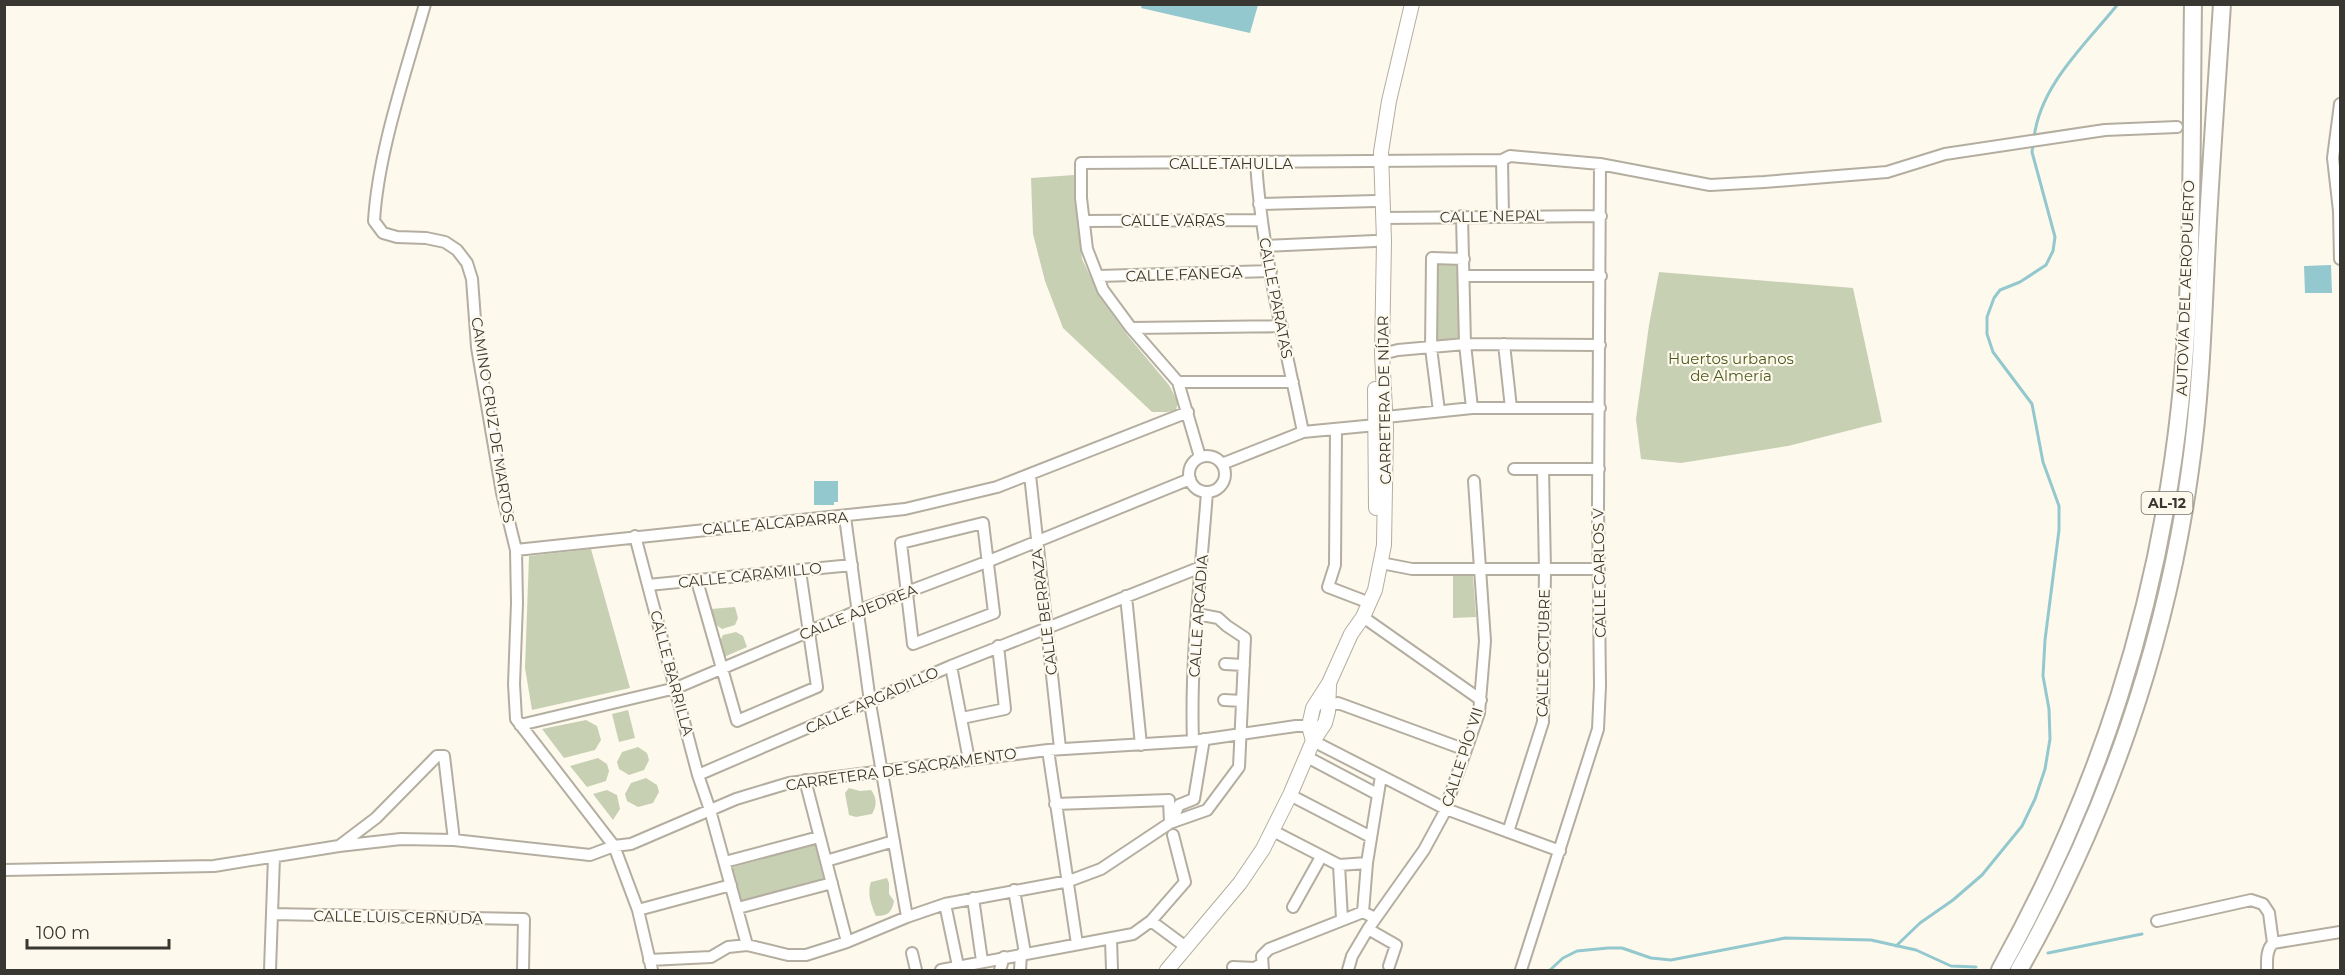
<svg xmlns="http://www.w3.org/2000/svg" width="2345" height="975" font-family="Montserrat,sans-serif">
  <rect width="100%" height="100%" fill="#fef9ed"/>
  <path fill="#c8d0b3" d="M1074,175L1082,259L1101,299L1128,336L1169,385L1178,402L1176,410L1167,412H1152L1063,328L1045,281L1033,234L1031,178Z
    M1432,258L1464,259L1465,344L1431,348Z
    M1659,272L1853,288L1882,422L1788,446L1681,463L1641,459L1636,419L1649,325Z
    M591,549L630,688L532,710L525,668L529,556Z
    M1453,576H1473L1476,617L1453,618Z
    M735,607L738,618L735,625L722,629L715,624L711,609Z
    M736,632L743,636L747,647L724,657L720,641L723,635Z
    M628,710L635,738L619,742L612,714Z
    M586,720L597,726L601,740L595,750L564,758L542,729Z
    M638,747L647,753L649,760L644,770L629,775L619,769L617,762L622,752Z
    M598,758L607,764L609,771L606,781L587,787L570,766Z
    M646,778L657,785L659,792L653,803L638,807L627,801L625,794L631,783Z
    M849,788L860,791L871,790C877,798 877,805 872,814L856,817L849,815L845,793Z
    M607,790L617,795L620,809L613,820L593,794Z
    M815,844L824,880L741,904L730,868Z
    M887,878L889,883V894L894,901C892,912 888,916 876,916C871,905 867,893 871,882Z"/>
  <path fill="#93c8ce" d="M1142,4H1258V5L1250,33L1141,8Z
    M2331,265L2332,293H2305L2304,266Z
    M814,481H838V502H834V505H814Z"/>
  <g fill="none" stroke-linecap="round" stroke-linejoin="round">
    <path stroke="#93c8ce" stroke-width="3" d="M2034,138C2040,85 2086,44 2118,4
      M1896,946L1920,923L1953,900L1982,875L2022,826L2035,799L2045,769L2050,739L2049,709L2043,676L2045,640L2059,530V506L2043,462L2032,404L1993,352L1987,334V317L1994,298L2000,290L2020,282L2046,265L2053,251L2055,237L2032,152L2033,145
      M2048,953L2142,934
      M1550,970L1563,958L1577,951L1608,948H1622L1651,958L1671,960L1785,938L1871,940L1916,950L1951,966L1976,967"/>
    <defs>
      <path id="minor" d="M425,4C406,72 378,152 374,221L383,233L397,237L426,238L445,242L457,250L467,263L472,279L477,347L502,493L516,550L517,603L514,684L516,719L614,846L638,910L652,970
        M2340,104L2333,158L2339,211L2340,259
        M1502,160L1510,156L1600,164L1710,185L1764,182L1887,172L1945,154L2105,130L2177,127
        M1502,160L1503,216
        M1256,163C1262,254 1285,343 1303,432
        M1259,204L1376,201
        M1462,216L1465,344L1472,408
        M1384,218L1601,216
        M1084,221L1261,220
        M1266,246L1375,241
        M1098,276L1271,271
        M1464,276H1601
        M1131,328L1282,326
        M1504,344L1511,408
        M1382,354L1398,350L1465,344L1600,345
        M1178,382H1293
        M1439,411L1431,348L1432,258L1464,259
        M1386,417L1472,408H1600
        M1336,429L1335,565L1328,587L1362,600
        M1189 474a18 18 0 1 1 36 0a18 18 0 1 1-36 0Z
        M1200,457L1178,382L1131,328L1103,290L1087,249L1081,198V163L1502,160
        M1222,464L1303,432L1376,425
        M1514,469H1599
        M1030,475L1060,748
        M845,517L871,709L907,917
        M983,523L994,613L913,644L901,543Z
        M635,536L698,775L710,810L747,945
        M516,550L905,509L997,487L1188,412
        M1381,563L1412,569H1599
        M697,581L737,721L817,687L800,571
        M648,585L852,565
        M1126,596L1141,745
        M1363,617L1481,700
        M1225,664L1244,665
        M951,666L969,760
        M1224,700L1242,701
        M1329,706L1338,703L1466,750
        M962,718L1005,709L998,646
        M520,725L676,688L857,611L989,561L1190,479
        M1193,741C1190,658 1201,575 1207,492
        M1313,741L1446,809L1560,851
        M1048,750L1077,944
        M1307,757L1377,794
        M698,775L951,666L1201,567
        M805,780L847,942
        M1290,795L1371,837
        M1055,804L1169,800L1170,823
        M1172,820L1179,805L1194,799L1204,739
        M1273,831L1339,865L1367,863
        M1508,832L1543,722L1545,570L1543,469
        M339,846L376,818L437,756H444L454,840
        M826,861L894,841
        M725,862L819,837
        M1339,865L1342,919
        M4,870L214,866L339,846L401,839L454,840L590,855L614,846L631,844L736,799L789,783L1048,750L1193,741L1296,726H1309
        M1014,890L1025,953
        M973,898L982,961
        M945,904L958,966
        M1293,907L1321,857
        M738,908L832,883
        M638,910L731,885
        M1363,912L1367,863L1381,776
        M272,914L524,919L523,970
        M1151,921L1186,947
        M2157,921L2251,900L2263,904L2269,913L2273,943
        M1368,929L1396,945L1389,966
        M1111,939L1112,970
        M912,953L916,970
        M649,960L711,957L728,947L747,945L788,955H806L847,942L907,917L945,904L1069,881L1101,869L1170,823L1207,810L1239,767L1245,638L1227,626L1218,618L1197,614
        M270,970L274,857
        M941,970L1133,934L1151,921L1185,882L1173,835
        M1000,970L1004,957
        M1020,970L1021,954
        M1234,970L1233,967L1255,968L1261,964
        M1263,970L1262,956L1269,949L1363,912L1375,918
        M1348,970L1352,956L1368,929L1424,850L1443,815L1479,713L1485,641L1474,481
        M1521,970L1598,729L1600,686L1598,508L1600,164
        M2267,970C2267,961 2266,950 2273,943L2340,932"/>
      <path id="major" d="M1375,389L1376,508
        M1313,741L1309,726L1313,708L1329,683L1351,634L1363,617L1375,590L1384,545L1386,428L1382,354L1384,241L1381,152L1389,101L1412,4
        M1167,970L1240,883L1263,849L1290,795L1313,741L1325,723L1328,712L1329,686"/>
      <path id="highway" d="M2000,970C2099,792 2158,609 2180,406C2194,274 2191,137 2193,4
        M2019,970C2106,817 2166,645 2190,470C2201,394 2203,317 2207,240C2211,161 2217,83 2222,4"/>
    </defs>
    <use href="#minor" stroke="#b4aea0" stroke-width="14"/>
    <use href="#major" stroke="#b4aea0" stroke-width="16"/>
    <use href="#highway" stroke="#b4aea0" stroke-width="20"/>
    <use href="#minor" stroke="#fff" stroke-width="10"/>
    <use href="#major" stroke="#fff" stroke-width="14"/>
    <use href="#highway" stroke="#fff" stroke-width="16"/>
  </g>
  <g text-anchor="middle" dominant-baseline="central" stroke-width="4.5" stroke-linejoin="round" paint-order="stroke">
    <rect fill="#fef9ed" stroke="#747169" stroke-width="1.5" x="2141.5" y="492" width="51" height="22" rx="4.5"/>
    <g font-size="14" font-weight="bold" fill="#393731">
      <text x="2167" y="503">AL-12</text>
    </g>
    <g font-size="15" fill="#393731" stroke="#fef9ed">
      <text x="1231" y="163">CALLE TAHULLA</text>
      <text transform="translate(1492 216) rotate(-1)">CALLE NEPAL</text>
      <text x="1173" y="220">CALLE VARAS</text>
      <text transform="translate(1184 274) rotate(-2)">CALLE FANEGA</text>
      <text transform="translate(2185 288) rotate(-88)">AUTOVÍA DEL AEROPUERTO</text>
      <text transform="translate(1276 298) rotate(79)">CALLE PARATAS</text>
      <text transform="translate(1384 400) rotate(-91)">CARRETERA DE NÍJAR</text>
      <text transform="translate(493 420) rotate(81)">CAMINO CRUZ DE MARTOS</text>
      <text transform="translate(775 523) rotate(-5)">CALLE ALCAPARRA</text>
      <text transform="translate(1599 573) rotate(-91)">CALLE CARLOS V</text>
      <text transform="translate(750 575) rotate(-6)">CALLE CARAMILLO</text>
      <text transform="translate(858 612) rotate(-22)">CALLE AJEDREA</text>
      <text transform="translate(1044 612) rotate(-97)">CALLE BERRAZA</text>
      <text transform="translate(1198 616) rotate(-86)">CALLE ARCADIA</text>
      <text transform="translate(1543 653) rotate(-89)">CALLE OCTUBRE</text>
      <text transform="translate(672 673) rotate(75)">CALLE BARRILLA</text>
      <text transform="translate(872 700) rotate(-24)">CALLE ARGADILLO</text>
      <text transform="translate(1462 757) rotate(-72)">CALLE PÍO VII</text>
      <text transform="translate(901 769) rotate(-8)">CARRETERA DE SACRAMENTO</text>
      <text transform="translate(398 917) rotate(1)">CALLE LUIS CERNUDA</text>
    </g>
    <g font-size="15" fill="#4f5b1e" stroke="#fef9ed">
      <text x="1731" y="358">Huertos urbanos<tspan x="1731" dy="17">de Almería</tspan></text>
    </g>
  </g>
  <rect width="2345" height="975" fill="none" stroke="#393731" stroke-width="12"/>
  <path d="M27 939v9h142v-9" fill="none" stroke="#393731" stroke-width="3"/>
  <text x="36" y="939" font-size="18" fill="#393731" stroke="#fef9ed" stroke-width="4.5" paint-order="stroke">100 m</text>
</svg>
